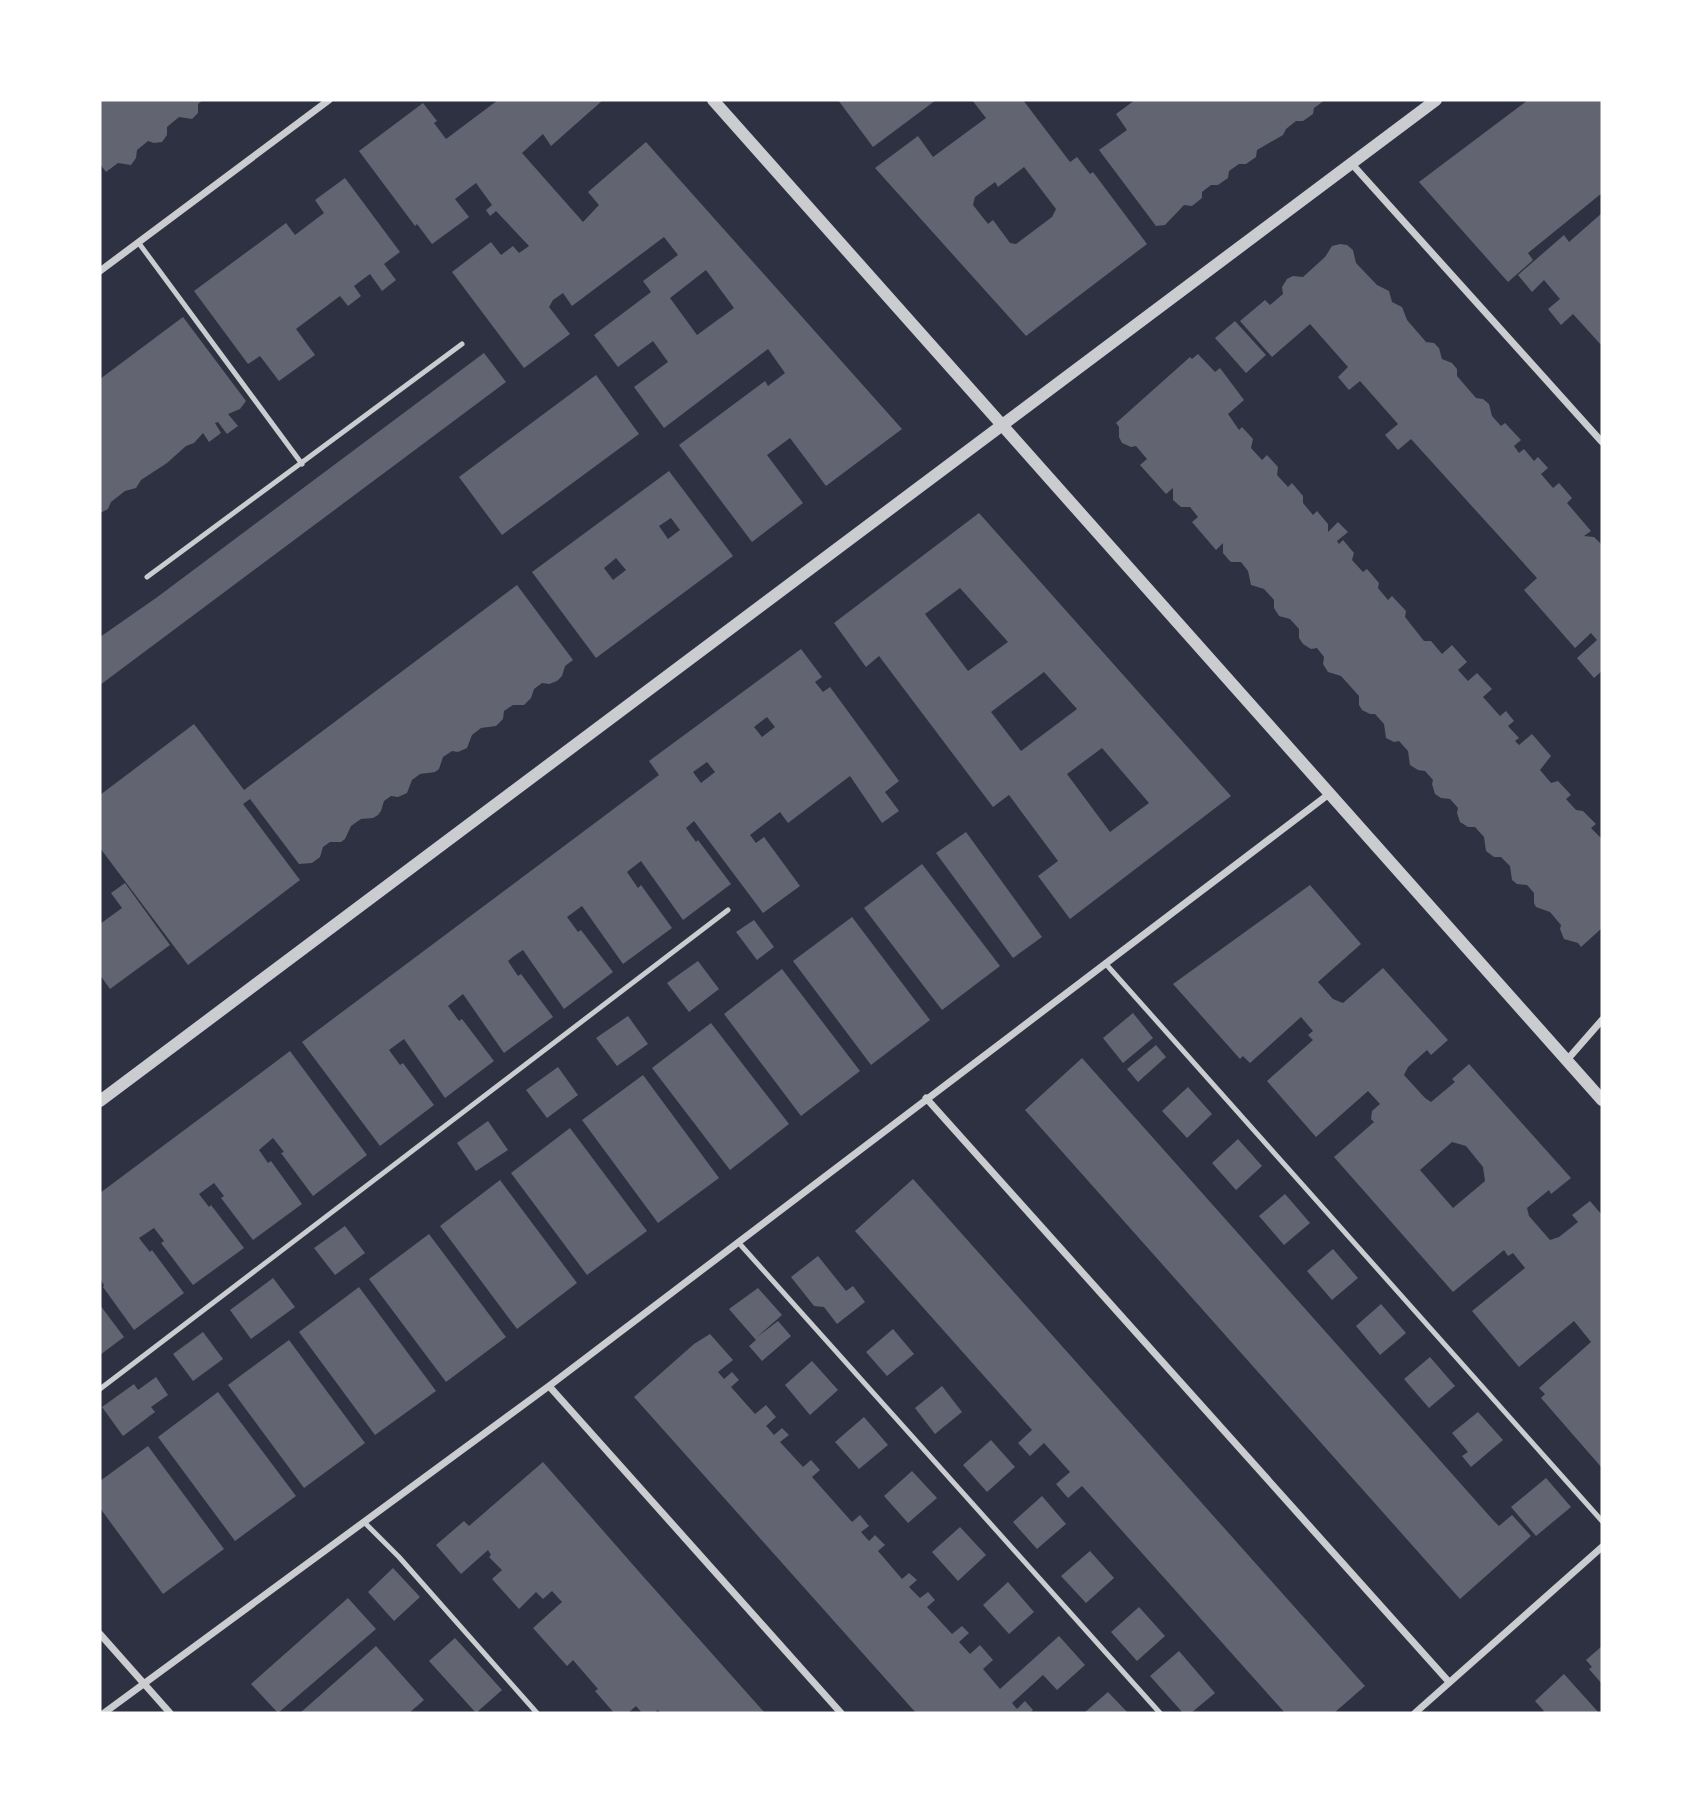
<svg xmlns="http://www.w3.org/2000/svg" width="1702" height="1813" font-family="'PT Sans',sans-serif">
  <rect width="100%" height="100%" fill="#2d3142"/>
  <path fill="#626471" fill-rule="evenodd" d="M100,100H203L198,104V113L192,119L179,117L167,127V135L162,142L154,143L148,141L137,150L136,158L131,165L118,163L106,172L100,164Z
    M498,100H603L551,146L543,134L522,153L583,222L599,205L588,192L646,142L902,429L826,486L790,438L767,455L803,503L752,542L679,445L765,381L768,386L785,373L768,349L664,428L634,387L668,362L653,341L618,367L594,335L651,292L643,281L678,255L664,237L572,306L563,293L553,300L549,307L570,334L524,368L452,272L491,242L501,255L513,246L519,253L529,246L496,211L490,216L486,210L492,205L476,183L455,199L469,217L432,244L417,224L415,226L359,151L423,103L437,121L434,123L446,139ZM706,270L734,308L697,335L670,298Z
    M838,100H936L873,147Z
    M972,100H1023L1070,162L1077,157L1090,174L1093,172L1147,244L1026,336L875,168L918,136L933,157L986,118ZM1024,167L1056,209L1052,217L1016,244L1010,243L993,220L988,224L973,205L975,197L995,182L998,187Z
    M1135,100H1325L1314,108L1313,114L1303,121H1296L1286,129L1283,135L1257,150L1256,157L1246,164H1239L1229,171L1228,178L1218,185H1211L1202,192V198L1192,206L1184,205L1165,225L1156,226L1099,150L1127,130L1116,114Z
    M1528,100H1602V193L1528,253L1533,260L1508,282L1419,182Z
    M345,178L400,252L384,264L396,280L382,291L370,274L354,286L361,296L348,306L340,296L296,329L315,355L279,381L260,356L248,364L194,291L286,223L295,235L324,213L315,200Z
    M1602,213V346L1573,314L1561,325L1548,309L1560,299L1544,280L1532,292L1518,275L1564,235L1569,242Z
    M1340,244L1347,245L1353,250L1356,263L1377,285L1389,291L1392,302L1402,307L1407,320L1426,342L1434,343L1439,348L1442,359L1452,363L1457,369V376L1476,398L1483,399L1489,404L1492,416L1501,426L1505,423L1521,440L1514,446L1519,453L1524,449L1534,461L1538,457L1548,468L1541,474L1553,488L1559,483L1572,498L1567,503L1591,531L1584,536L1594,537L1602,545V671L1594,678L1577,658L1597,640L1591,633L1575,648L1524,590L1537,578L1411,439L1398,450L1385,435L1398,424L1360,381L1349,390L1338,377L1348,367L1310,324L1272,357L1240,321L1265,300L1270,305L1283,294L1282,287L1287,279L1293,276L1303,277L1325,257L1332,246Z
    M183,317L246,401L240,409L228,414L238,426L227,434L218,422L215,423L221,433L209,442L203,433L194,443L186,446L167,463L141,480L136,488L125,491L111,502L108,509L100,513V379Z
    M1235,321L1266,355L1246,373L1215,338Z
    M484,353L506,382L100,685V637L156,598Z
    M1198,354L1215,372L1220,368L1244,400L1228,414L1239,430L1242,427L1253,439L1251,448L1262,460L1267,455L1278,467L1277,475L1288,487L1292,483L1303,496V503L1313,515L1317,511L1328,524V532L1338,522L1348,532L1337,541L1339,544L1343,540L1354,553L1352,560L1363,572L1367,569L1379,583L1378,588L1388,600L1392,596L1406,611L1405,617L1424,641H1431L1442,654L1452,645L1467,662L1458,670L1468,681L1477,673L1492,689L1483,697L1500,716L1506,711L1514,721L1508,726L1519,738L1515,741L1519,745L1532,734L1551,756L1540,770L1551,783L1558,781L1571,795L1566,799L1576,810L1583,811L1596,824L1591,828L1602,839V928L1581,947L1578,943L1564,939L1560,929L1561,925L1550,912L1536,907L1534,903V893L1527,885L1517,884L1512,880L1510,866L1501,857H1494L1486,851L1484,837L1475,827H1468L1460,822L1457,813L1458,808L1450,799L1441,798L1435,794L1432,784L1433,780L1425,771L1418,770L1410,765L1408,751L1399,741L1394,742L1386,738L1384,724L1375,714H1370L1362,710L1359,705V696L1341,676L1328,672L1323,664L1324,657L1317,648L1311,649L1303,644L1299,638V629L1290,619L1279,616L1274,608V600L1264,589L1251,585L1248,571L1241,562H1231L1228,559L1223,553V543L1216,550L1192,522L1198,517L1190,507H1181L1173,500V488L1166,494L1140,465L1147,459L1136,446L1131,447L1122,443L1119,437V427L1116,423L1190,357L1192,359Z
    M596,375L639,434L502,535L459,477Z
    M669,471L733,556L596,658L532,572ZM671,518L680,530L668,539L659,526ZM616,558L626,570L613,580L604,568Z
    M979,513L1231,796L1070,919L1038,876L1058,861L1009,795L993,807L879,656L866,667L834,623ZM960,588L1008,642L968,671L925,614ZM1044,672L1077,709L1021,751L991,712ZM1102,748L1149,803L1110,832L1067,774Z
    M517,585L573,660L565,666L562,676L557,681L549,684L542,683L534,689L531,698L524,705H513L504,711L503,719L496,726L481,728L472,735L467,748L458,752L452,751L443,757L439,769L435,772L420,774L412,780L407,793L398,797L391,796L384,801L381,811L378,815L373,818L361,819L351,826L345,839L341,842H330L323,847L320,857L312,863L299,864L250,799L243,804L300,880L188,965L100,848V795L194,724L244,790Z
    M801,649L822,677L815,682L823,692L830,687L899,781L885,792L899,811L882,823L850,776L788,823L780,812L750,835L756,843L764,837L800,886L763,913L694,821L686,828L696,842L698,840L731,884L683,920L641,861L627,872L638,888L641,885L672,928L623,964L582,906L567,917L578,932L581,930L613,972L564,1009L523,950L514,956L508,961L518,976L521,974L553,1017L504,1053L463,994L448,1006L459,1021L462,1019L494,1061L445,1098L404,1039L389,1050L400,1065L403,1063L434,1105L380,1146L302,1042L659,775L649,761ZM767,717L775,727L762,737L754,727ZM707,762L715,772L701,783L693,772Z
    M966,832L1042,937L1013,958L936,853Z
    M922,864L1000,966L942,1010L864,908Z
    M125,883L170,945L110,989L100,975V924L122,908L111,893Z
    M1310,885L1361,944L1318,982L1333,999L1343,1003L1383,968L1448,1040L1431,1055L1427,1050L1408,1067L1404,1075L1425,1098L1431,1102L1455,1082L1452,1079L1469,1064L1571,1178L1551,1194L1549,1190L1527,1208L1529,1216L1550,1240L1559,1237L1578,1222L1572,1215L1590,1201L1602,1215V1468L1541,1398L1545,1394L1539,1388L1591,1342L1574,1321L1519,1367L1472,1311L1525,1268L1513,1253L1508,1256L1504,1250L1453,1292L1334,1157L1374,1122L1371,1119L1372,1111L1380,1104L1368,1091L1316,1137L1267,1081L1313,1040L1308,1035L1313,1031L1301,1017L1250,1063L1243,1056L1240,1059L1173,984ZM1452,1142L1466,1146L1483,1167L1485,1181L1453,1208L1420,1170Z
    M852,917L930,1020L871,1065L793,961Z
    M754,920L774,947L757,960L736,932Z
    M698,961L719,989L689,1012L667,983Z
    M782,969L860,1071L801,1116L724,1014Z
    M1133,1013L1153,1038L1123,1063L1103,1038Z
    M628,1016L648,1044L617,1066L596,1038Z
    M711,1023L789,1124L730,1170L652,1068Z
    M1156,1045L1166,1057L1138,1082L1127,1069Z
    M290,1051L367,1155L313,1196L281,1153L284,1152L273,1138L259,1150L268,1163L271,1161L302,1204L253,1240L221,1198L224,1196L214,1183L199,1194L209,1207L211,1205L244,1248L193,1285L161,1243L164,1241L154,1228L139,1238L150,1252L152,1250L184,1293L134,1330L103,1287L104,1285L100,1279V1193Z
    M1082,1058L1493,1520L1499,1526L1512,1515L1531,1536L1460,1599L1025,1110Z
    M558,1067L578,1095L547,1118L526,1090Z
    M643,1075L719,1178L658,1223L582,1120Z
    M1188,1087L1212,1114L1187,1138L1162,1111Z
    M488,1121L508,1150L476,1171L457,1143Z
    M570,1128L647,1231L587,1275L511,1173Z
    M1238,1139L1262,1166L1236,1190L1212,1163Z
    M913,1179L1365,1686L1334,1713H1285L1082,1486L1068,1498L1056,1484L1070,1472L1044,1443L1030,1456L1018,1443L1032,1430L855,1231Z
    M500,1180L577,1283L517,1329L440,1226Z
    M1285,1194L1310,1223L1284,1245L1259,1216Z
    M345,1226L365,1253L335,1275L314,1248Z
    M429,1234L506,1337L446,1382L369,1279Z
    M1333,1249L1358,1278L1332,1300L1307,1271Z
    M818,1256L846,1291L853,1286L865,1302L837,1324L824,1307L814,1306L791,1277Z
    M273,1278L295,1307L251,1339L230,1310Z
    M359,1287L436,1391L375,1435L299,1332Z
    M758,1288L782,1315L757,1337L778,1321L791,1336L762,1361L749,1346L756,1340L729,1309Z
    M1381,1304L1406,1333L1380,1355L1356,1326Z
    M100,1305L124,1337L100,1355Z
    M893,1329L914,1354L887,1376L866,1352Z
    M203,1332L223,1359L193,1381L173,1354Z
    M710,1334L733,1360L718,1372L724,1379L732,1372L739,1380L731,1387L755,1414L766,1405L776,1417L766,1426L768,1428L774,1435L782,1428L789,1435L780,1442L803,1467L811,1460L820,1470L812,1477L852,1522L860,1515L869,1526L861,1532L869,1541L875,1535L885,1545L878,1551L902,1579L909,1573L917,1580L909,1587L920,1598L928,1592L935,1600L927,1607L952,1634L962,1626L969,1633L959,1642L970,1654L980,1645L993,1660L983,1669L1000,1689L1059,1636L1085,1665L1057,1690L1043,1675L1012,1703L1017,1709L1025,1701L1033,1710L1030,1713H916L634,1397L694,1344Z
    M289,1340L365,1443L304,1488L228,1385Z
    M1430,1357L1455,1386L1429,1408L1404,1379Z
    M812,1361L838,1390L810,1415L785,1385Z
    M156,1377L168,1395L151,1407L155,1412L123,1436L102,1407L134,1384L138,1390Z
    M942,1386L962,1412L935,1434L915,1408Z
    M218,1392L296,1496L235,1541L158,1437Z
    M1478,1412L1503,1440L1471,1467L1462,1456L1468,1452L1452,1433Z
    M864,1417L888,1445L859,1469L835,1442Z
    M991,1440L1015,1467L987,1492L963,1465Z
    M148,1446L224,1549L163,1594L100,1508V1481Z
    M543,1462L641,1574L765,1713H661L658,1710L654,1713H642L636,1706L628,1713H614L595,1691L598,1689L573,1660L567,1666L533,1628L562,1602L552,1591L543,1599L536,1592L519,1609L492,1579L502,1570L489,1557L491,1555L488,1550L461,1574L436,1545L464,1521L469,1526Z
    M912,1471L937,1498L908,1523L884,1496Z
    M1546,1478L1571,1507L1536,1536L1511,1507Z
    M1042,1496L1066,1524L1037,1549L1013,1522Z
    M960,1527L986,1555L958,1581L932,1552Z
    M1090,1551L1114,1578L1086,1603L1061,1576Z
    M393,1568L420,1597L394,1621L368,1592Z
    M1008,1582L1034,1612L1009,1634L983,1605Z
    M348,1598L376,1629L278,1713L251,1684Z
    M1139,1607L1165,1636L1137,1661L1111,1632Z
    M455,1638L502,1690L476,1713L429,1661Z
    M376,1646L424,1700L409,1713H300Z
    M1602,1646V1684L1589,1669L1592,1667L1586,1660Z
    M1179,1651L1215,1693L1191,1713H1183L1150,1676Z
    M1564,1674L1599,1713H1541L1544,1711L1535,1701Z
    M1108,1692L1128,1713H1084Z"/>
  <g fill="none" stroke-linecap="round" stroke-linejoin="round">
    <path stroke="#caccd0" stroke-width="5" d="M138,242L302,464
      M147,577L462,344
      M1105,963L1602,1521
      M738,1242L1160,1713
      M100,1389L728,910
      M364,1522L399,1557L537,1713"/>
    <path stroke="#caccd0" stroke-width="7" d="M1351,163L1602,442
      M100,271L329,100
      M1567,1060L1602,1020
      M926,1098L1449,1682
      M549,1386L841,1713
      M100,1634L170,1713
      M104,1713L549,1386L1329,794
      M1415,1713L1602,1547"/>
    <path stroke="#caccd0" stroke-width="12" d="M713,100L1602,1100
      M100,1101L1436,100"/>
  </g>
  <rect width="1702" height="1813" fill="none" stroke="#ffffff" stroke-width="203"/>
</svg>
